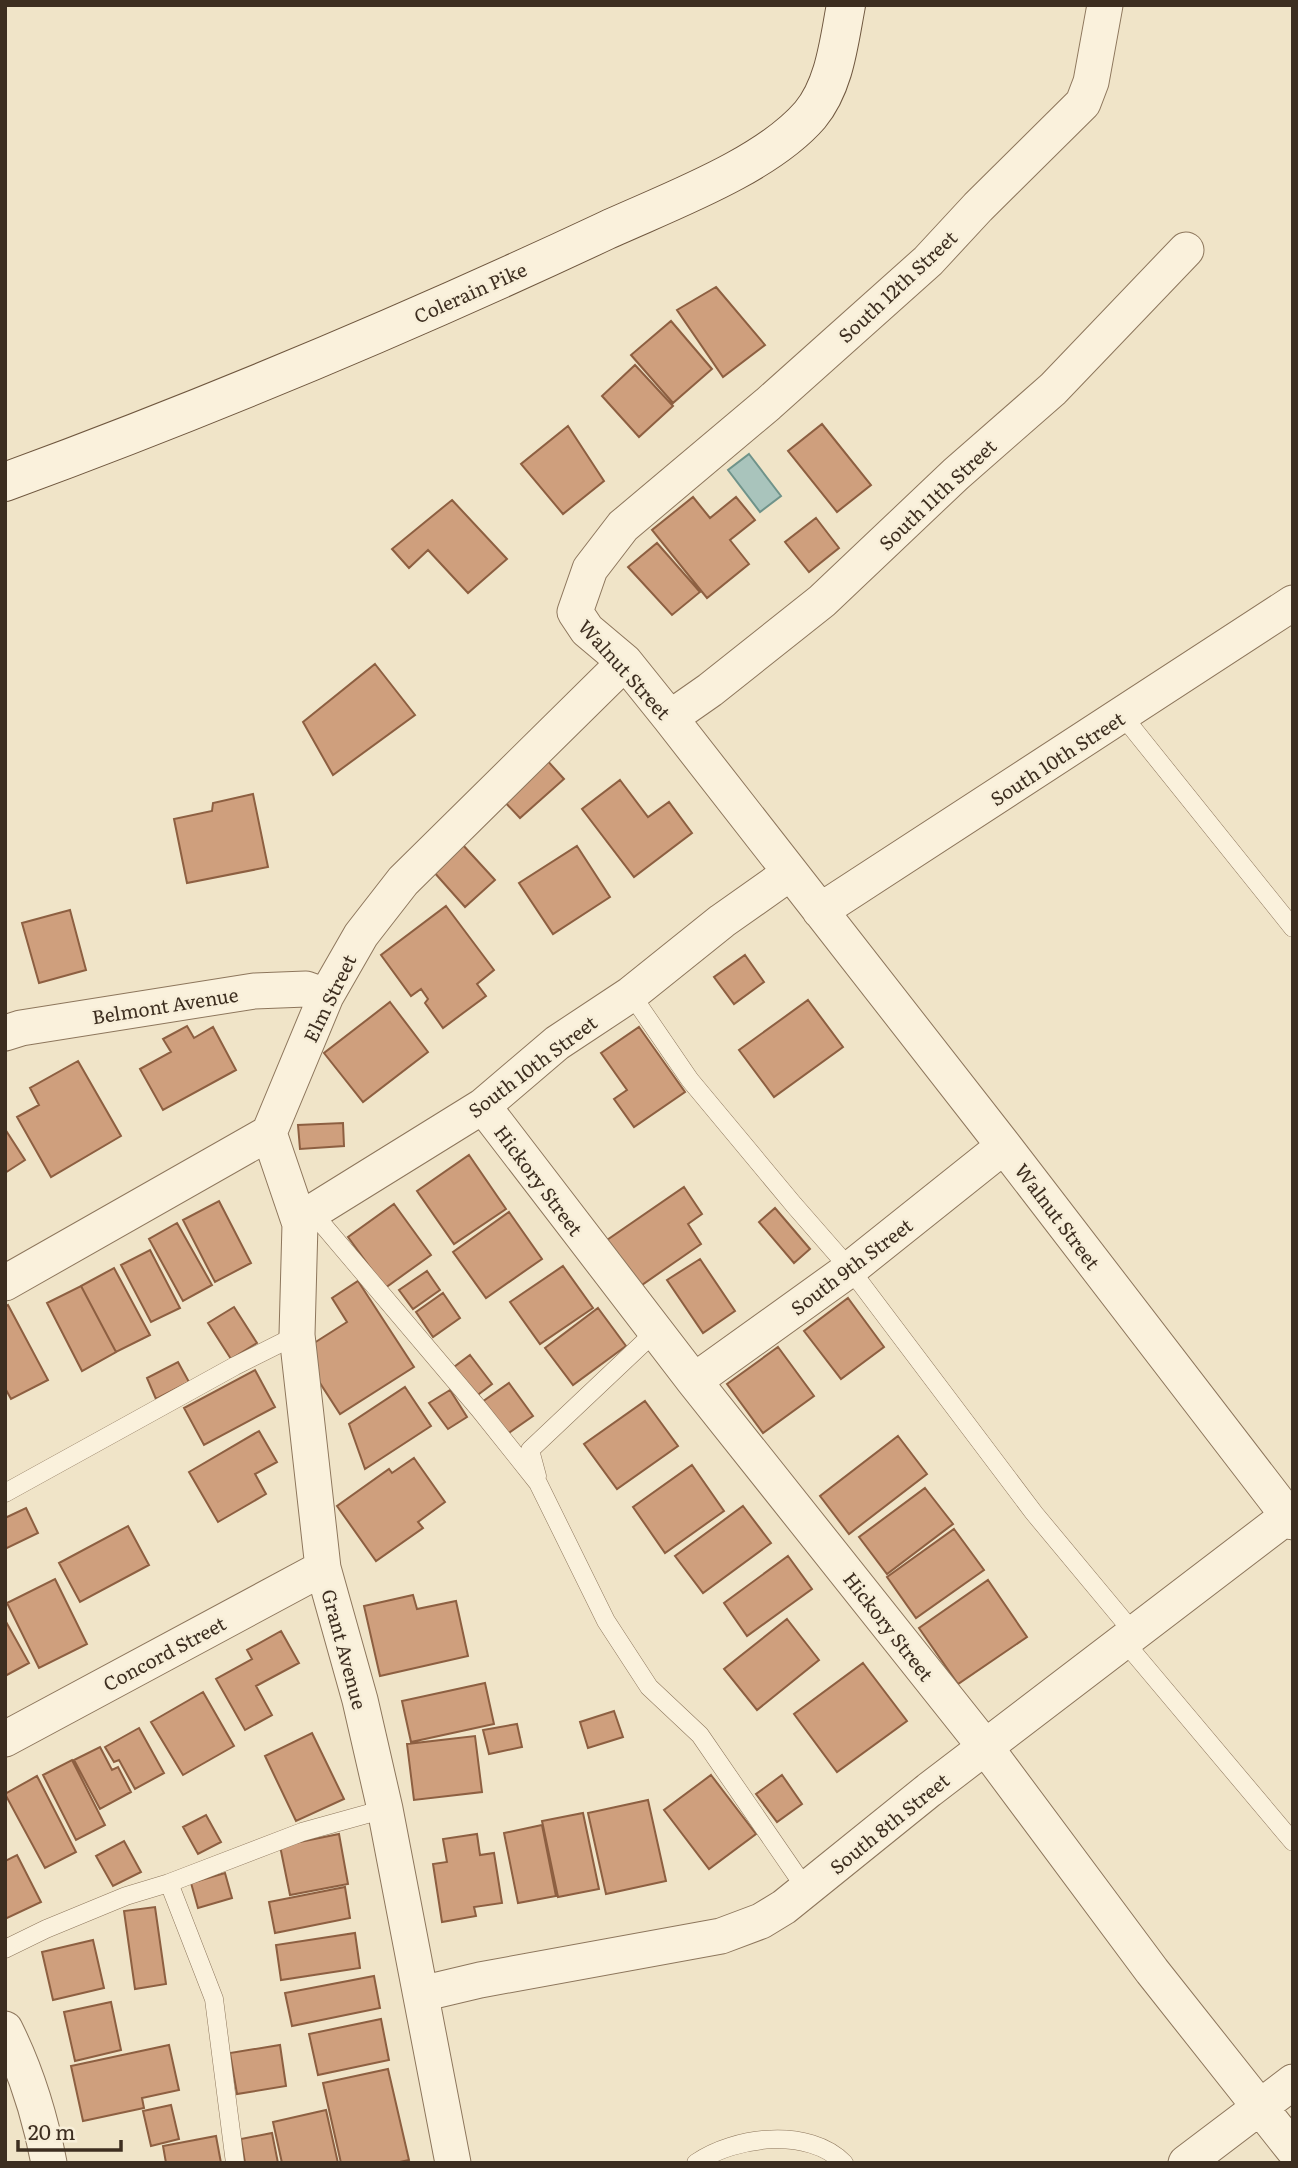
<svg xmlns="http://www.w3.org/2000/svg" width="1298" height="2168" font-family="Literata,serif">
  <rect width="100%" height="100%" fill="#f0e4c8"/>
  <path fill="#a9c4bc" stroke="#6f938a" stroke-width="2" d="M749,454L781,496L760,512L728,470Z"/>
  <path fill="#cf9f7d" stroke="#8d5f41" stroke-width="2" d="M716,287L765,345L723,377L677,310Z
    M671,321L712,369L673,403L631,355Z
    M635,365L673,406L639,437L602,396Z
    M822,424L871,485L837,512L788,451Z
    M568,426L604,481L563,514L521,464Z
    M693,497L710,518L736,497L755,520L730,540L749,564L707,598L652,530Z
    M452,500L507,559L468,593L428,550L409,568L392,549Z
    M816,518L839,548L809,572L785,542Z
    M657,543L700,592L672,615L628,567Z
    M375,664L415,715L333,775L303,722Z
    M545,758L564,779L520,818L500,797Z
    M620,780L648,817L669,802L692,833L634,877L582,809Z
    M253,794L268,867L187,883L174,819L212,811L213,803Z
    M462,844L495,880L465,907L433,871Z
    M577,846L610,897L553,934L519,883Z
    M446,906L494,970L477,984L486,996L443,1028L425,1003L428,999L421,989L411,996L381,955Z
    M70,910L86,970L39,983L22,923Z
    M745,955L764,982L734,1004L714,977Z
    M808,1000L843,1047L774,1097L739,1050Z
    M390,1002L428,1052L363,1102L324,1053Z
    M187,1026L194,1038L213,1027L236,1070L163,1110L140,1069L171,1052L163,1039Z
    M639,1027L685,1092L634,1127L614,1099L627,1090L601,1053Z
    M78,1061L121,1136L51,1177L17,1117L39,1105L30,1088Z
    M343,1123L344,1146L300,1149L298,1125Z
    M5,1129L25,1160L5,1173Z
    M469,1155L506,1209L454,1244L417,1191Z
    M684,1187L702,1214L688,1224L701,1244L639,1287L607,1240Z
    M219,1201L251,1263L215,1282L183,1220Z
    M394,1204L431,1255L385,1288L348,1237Z
    M775,1208L810,1249L794,1263L759,1222Z
    M509,1212L542,1259L486,1298L453,1252Z
    M177,1223L212,1285L183,1301L149,1239Z
    M150,1250L180,1308L151,1322L121,1265Z
    M700,1259L735,1311L703,1333L667,1280Z
    M563,1266L593,1308L540,1344L510,1302Z
    M114,1268L150,1335L116,1352L81,1286Z
    M427,1271L440,1290L413,1309L399,1290Z
    M358,1281L414,1367L340,1414L300,1352L347,1322L332,1298Z
    M81,1286L116,1352L82,1371L47,1303Z
    M443,1293L460,1318L433,1337L416,1312Z
    M848,1298L884,1347L841,1379L804,1331Z
    M8,1305L48,1380L11,1399L5,1388V1307Z
    M234,1307L257,1343L231,1359L208,1323Z
    M598,1308L626,1346L573,1385L545,1348Z
    M778,1347L814,1396L763,1433L727,1384Z
    M470,1355L492,1384L475,1397L454,1367Z
    M178,1362L189,1382L156,1399L147,1378Z
    M255,1370L275,1407L204,1445L184,1408Z
    M509,1383L533,1416L506,1435L482,1402Z
    M405,1387L431,1426L365,1469L349,1424Z
    M450,1390L467,1417L448,1429L429,1403Z
    M645,1401L678,1446L617,1489L584,1444Z
    M259,1431L277,1462L255,1474L266,1494L218,1522L189,1472Z
    M898,1436L927,1474L849,1534L820,1496Z
    M414,1458L445,1502L418,1522L423,1528L376,1561L337,1506L389,1469L392,1473Z
    M692,1465L724,1511L665,1553L633,1507Z
    M925,1488L953,1524L887,1574L859,1537Z
    M743,1506L771,1543L703,1593L675,1556Z
    M26,1508L38,1533L5,1549V1518Z
    M128,1526L149,1565L80,1602L59,1563Z
    M954,1529L984,1570L916,1618L887,1577Z
    M788,1556L812,1589L747,1636L724,1603Z
    M55,1579L87,1644L39,1668L7,1603Z
    M988,1580L1027,1637L958,1684L919,1628Z
    M413,1595L417,1609L456,1601L468,1656L380,1676L364,1606Z
    M787,1619L819,1660L757,1710L724,1669Z
    M5,1620L29,1663L5,1676Z
    M281,1631L299,1663L256,1686L272,1715L245,1730L216,1679L252,1659L247,1650Z
    M863,1663L907,1721L837,1772L794,1714Z
    M485,1683L494,1724L411,1742L402,1701Z
    M203,1692L234,1746L183,1775L151,1722Z
    M614,1711L623,1737L588,1748L580,1722Z
    M517,1724L522,1747L489,1754L483,1730Z
    M139,1728L164,1773L135,1789L119,1760L114,1762L105,1747Z
    M312,1733L344,1799L296,1821L265,1756Z
    M475,1736L482,1792L414,1800L407,1744Z
    M100,1747L112,1770L118,1767L131,1792L100,1809L74,1760Z
    M72,1760L105,1825L76,1840L43,1775Z
    M711,1775L756,1834L709,1869L664,1810Z
    M782,1775L802,1804L777,1822L756,1794Z
    M37,1776L76,1852L45,1868L5,1794Z
    M648,1800L666,1881L606,1894L588,1813Z
    M583,1813L599,1889L558,1897L542,1821Z
    M206,1815L221,1842L198,1854L183,1827Z
    M542,1825L556,1896L518,1903L504,1833Z
    M339,1834L348,1884L290,1895L280,1846Z
    M477,1834L480,1855L494,1853L502,1903L474,1907L476,1916L442,1922L433,1864L447,1862L443,1839Z
    M124,1841L141,1872L113,1886L96,1856Z
    M17,1855L41,1902L5,1919V1861Z
    M225,1873L232,1898L198,1908L191,1883Z
    M345,1887L350,1918L275,1933L269,1902Z
    M155,1907L166,1984L135,1989L124,1911Z
    M355,1933L360,1968L281,1980L276,1945Z
    M93,1940L104,1988L53,2000L42,1952Z
    M374,1976L380,2008L292,2026L285,1993Z
    M111,2002L121,2050L75,2061L64,2012Z
    M381,2019L389,2060L318,2075L309,2034Z
    M169,2045L179,2090L142,2098L144,2108L83,2121L71,2066Z
    M280,2045L286,2086L237,2094L230,2053Z
    M388,2069L409,2160L395,2163H341L323,2083Z
    M171,2105L179,2139L151,2146L143,2111Z
    M326,2110L338,2163H282L273,2122Z
    M272,2133L278,2163H245L241,2139Z
    M216,2136L221,2163H166L163,2146Z"/>
  <g fill="none" stroke-linecap="round" stroke-linejoin="round">
    <defs>
      <path id="lane" d="M1122,715L1293,928
        M631,994L690,1080L794,1205L850,1269L1034,1513L1133,1632
        M312,1212L479,1409L538,1483L606,1621L649,1687L700,1735L806,1889
        M537,1476L530,1450L656,1331
        M5,1493L235,1366L297,1335
        M1123,1640L1293,1842
        M169,1883L214,1999L235,2163
        M5,1949L46,1929L126,1896L169,1883L302,1832L385,1809
        M696,2163C735,2136 809,2127 844,2163"/>
      <path id="street" d="M1105,5L1091,82L1083,103L978,207L928,261L768,404L623,526L590,569L575,612L587,630L625,662L670,718L1004,1146L1293,1522
        M670,718L710,690L822,601L956,474L1053,389L1186,250
        M820,911L1293,603
        M5,1033L21,1028L254,991L306,989L326,996
        M483,1106L694,1381L986,1748L1152,1971L1293,2149
        M269,1133L300,1224L297,1335L323,1568L360,1700L385,1809L453,2163
        M300,1224L312,1212L483,1106L557,1043L631,994L722,921L790,873
        M5,1283L269,1133L326,996L361,935L403,881L625,662
        M694,1381L850,1269L1004,1146
        M5,1739L323,1568
        M421,1994L480,1980L721,1936L761,1921L784,1907L929,1790L1293,1512
        M5,2029C26,2071 40,2116 49,2163
        M1186,2163L1293,2082"/>
      <path id="secondary" d="M5,482C209,407 409,323 605,231C668,202 765,167 810,115C835,85 839,41 846,5"/>
    </defs>
    <use href="#lane" stroke="#8d765c" stroke-width="19"/>
    <use href="#street" stroke="#8d765c" stroke-width="37"/>
    <use href="#secondary" stroke="#6f573f" stroke-width="40"/>
    <use href="#lane" stroke="#faf1dc" stroke-width="18"/>
    <use href="#street" stroke="#faf1dc" stroke-width="35"/>
    <use href="#secondary" stroke="#faf1dc" stroke-width="38"/>
  </g>
  <g text-anchor="middle" dominant-baseline="central" stroke-width="5" stroke-linejoin="round" paint-order="stroke">
    <g font-size="19" fill="#3d2e20" stroke="#f7eed8">
      <text transform="translate(897 286) rotate(-43)">South 12th Street</text>
      <text transform="translate(470 292) rotate(-24)">Colerain Pike</text>
      <text transform="translate(937 494) rotate(-43)">South 11th Street</text>
      <text transform="translate(625 669) rotate(48)">Walnut Street</text>
      <text transform="translate(1057 758) rotate(-33)">South 10th Street</text>
      <text transform="translate(329 998) rotate(-64)">Elm Street</text>
      <text transform="translate(165 1005) rotate(-9)">Belmont Avenue</text>
      <text transform="translate(532 1066) rotate(-37)">South 10th Street</text>
      <text transform="translate(539 1180) rotate(53)">Hickory Street</text>
      <text transform="translate(1058 1216) rotate(53)">Walnut Street</text>
      <text transform="translate(851 1266) rotate(-37)">South 9th Street</text>
      <text transform="translate(889 1626) rotate(52)">Hickory Street</text>
      <text transform="translate(345 1649) rotate(75)">Grant Avenue</text>
      <text transform="translate(164 1653) rotate(-28)">Concord Street</text>
      <text transform="translate(889 1823) rotate(-39)">South 8th Street</text>
    </g>
  </g>
  <rect width="1298" height="2168" fill="none" stroke="#3d2e20" stroke-width="14"/>
  <path d="M18 2140v10h103v-10" fill="none" stroke="#3d2e20" stroke-width="3.5"/>
  <text x="28" y="2140" font-size="21" fill="#3d2e20" stroke="#f7eed8" stroke-width="5" paint-order="stroke">20 m</text>
</svg>
